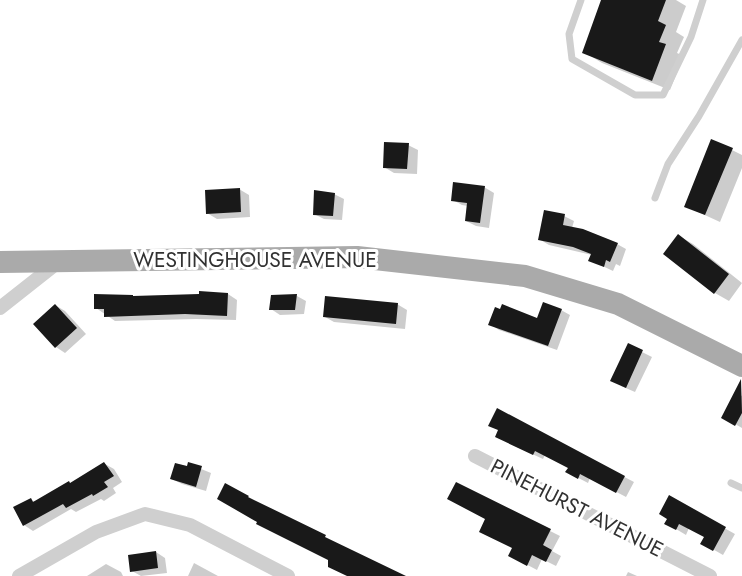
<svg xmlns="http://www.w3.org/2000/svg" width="742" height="576" font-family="Jost,sans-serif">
  <rect width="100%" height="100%" fill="#fff"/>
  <path fill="#0003" d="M609,0H676L686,6L676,32L684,37L677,53L684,56L670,90L602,63L584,52Z
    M408,145L418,150L417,174L394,173L384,167Z
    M732,150L742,155V168L720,222L685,206Z
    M484,187L494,193L489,228L476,226L466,221L468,206L462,205L453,200Z
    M239,189L249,195L250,217L217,219L207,213Z
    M334,194L344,199L342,220L324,219L314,214Z
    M564,216L574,221L572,228L617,244L626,249L620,266L616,264L613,271L590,260L592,255L549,245L539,239Z
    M679,236L693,244L742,283L729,301L715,293Z
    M228,294L237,300L236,320L196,319L115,321L96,308L135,298Z
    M297,296L306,301L304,314L280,315L271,309Z
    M397,304L407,310L405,329L334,322L325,317Z
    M55,305L65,311L86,334L65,353L56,347L35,324Z
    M561,310L570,315L557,350L499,330L490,324L538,320Z
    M628,345L652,357L635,392L621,386Z
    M736,393L742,396V428L723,417Z
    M497,410L634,482L626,497L590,478L588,483L567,472L570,468L545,455L543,459L506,442L500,430Z
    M105,464L114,469L122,482L113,488L116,493L104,501L101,499L76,512L71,509L33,531L24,525L31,500L36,502L71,484Z
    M189,464L211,473L206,491L182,484L172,479L188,468Z
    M457,484L560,536L552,551L561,556L556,566L542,559L537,570L520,561L514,548Z
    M669,497L735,534L723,555L702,543L706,537L689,528L686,535L666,523L669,518Z
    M156,552L165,558L167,573L141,576L132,571Z
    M194,563L218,576H188Z
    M106,564L121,572L123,576H87Z
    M628,572L637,576H626Z"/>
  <path fill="#191919" d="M601,0H666L658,21L666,25L659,42L666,44L652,81L582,53Z
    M711,139L733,148L705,215L684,207Z
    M384,142L409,143L407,169L383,168Z
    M453,182L485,186L480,223L465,221L467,203L451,201Z
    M240,188L241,212L206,214L205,190Z
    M314,190L335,193L333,216L313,215Z
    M544,210L565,214L563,225L583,229L618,243L610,262L606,260L604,267L588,261L591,254L573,247L538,240Z
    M678,234L729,274L714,294L663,254Z
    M199,291L228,293L227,316L185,314L104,317V309H94V294L133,295V296L199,294Z
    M297,294L295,310H269L271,295Z
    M325,296L398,303L396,324L323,317Z
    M543,302L562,309L548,346L488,325L495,307L500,309L502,304L537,318Z
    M55,304L77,328L55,348L33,324Z
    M628,343L643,350L626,388L610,381Z
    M741,379L742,413L735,426L721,418Z
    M497,408L625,476L616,493L580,474L578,479L565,472L568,468L535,451L533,455L495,437L498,430L488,426Z
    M104,462L114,476L104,482L108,487L93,496L92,494L66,508L63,504L23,526L13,507L31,498L33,502L69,481L70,483Z
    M188,462L202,466L196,487L170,479L175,463L187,466Z
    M456,482L551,529L543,545L552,550L546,562L532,555L527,566L508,556L512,548L479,532L485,519L447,499Z
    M225,483L249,496L248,497L326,535L325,537L406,576H347L328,567V560L256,524L257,522L217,499Z
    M669,495L726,527L713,551L700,544L704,537L679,524L676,530L664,524L667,519L659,514Z
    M156,551L158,568L130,572L128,555Z"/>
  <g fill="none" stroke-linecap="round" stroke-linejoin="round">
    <path stroke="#cfcfcf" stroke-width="7" d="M581,0L569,34L572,59L635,95H663L691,37L703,0
      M655,198L668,164L699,116L742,40
      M731,483L742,488"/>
    <path stroke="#cfcfcf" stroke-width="14" d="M0,308L57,263
      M475,456L710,576
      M19,576L96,532L145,514L190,525L288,576"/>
    <path stroke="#aaa" stroke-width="22" d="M0,262L357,257L525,276L618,304L742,366"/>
  </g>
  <g text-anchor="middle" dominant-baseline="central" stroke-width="6" stroke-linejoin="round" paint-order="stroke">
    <g font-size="21" fill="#323232" stroke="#fff">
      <text x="255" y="260">WESTINGHOUSE AVENUE</text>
      <text transform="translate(577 508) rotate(27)">PINEHURST AVENUE</text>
    </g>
  </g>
</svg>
